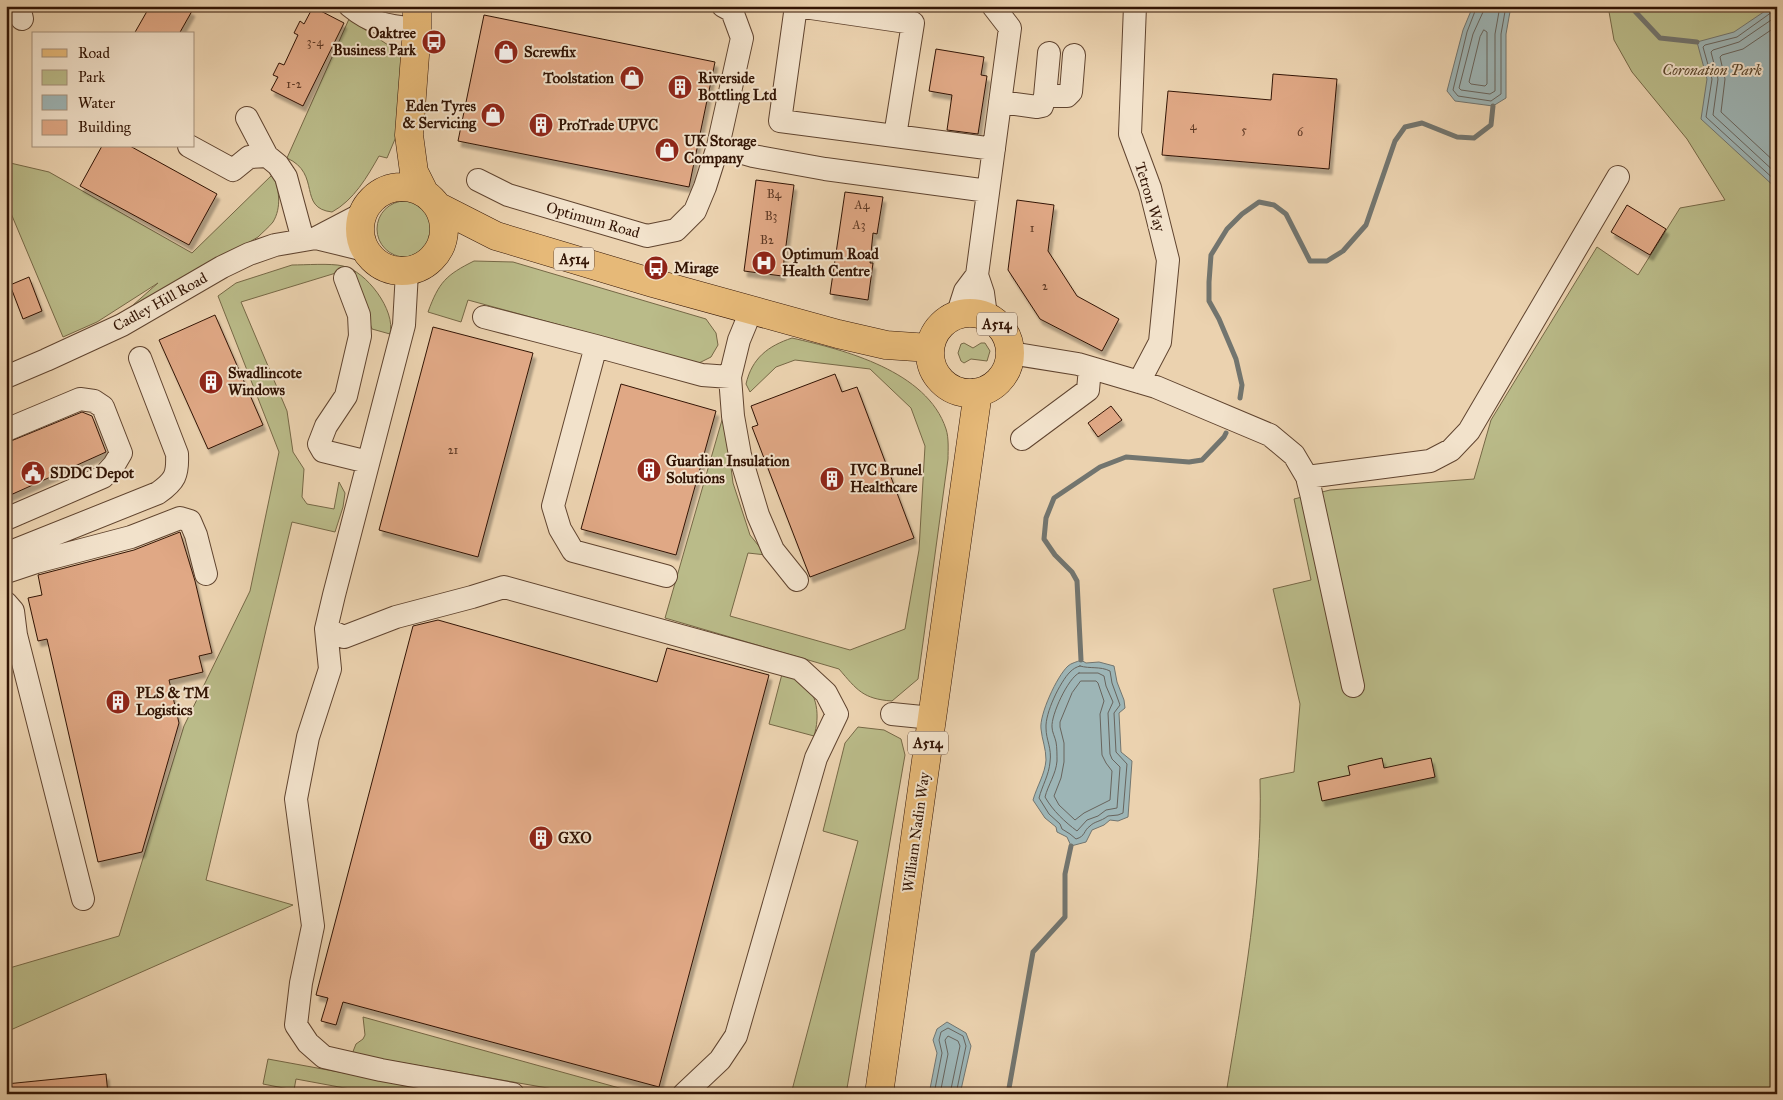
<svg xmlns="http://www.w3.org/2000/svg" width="1783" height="1100" font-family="'IM FELL Great Primer',serif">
  <defs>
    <filter id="shadow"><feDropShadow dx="3" dy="5.5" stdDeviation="1" flood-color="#0004"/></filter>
  </defs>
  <rect width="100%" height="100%" fill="#ebd2af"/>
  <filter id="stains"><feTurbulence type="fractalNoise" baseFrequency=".004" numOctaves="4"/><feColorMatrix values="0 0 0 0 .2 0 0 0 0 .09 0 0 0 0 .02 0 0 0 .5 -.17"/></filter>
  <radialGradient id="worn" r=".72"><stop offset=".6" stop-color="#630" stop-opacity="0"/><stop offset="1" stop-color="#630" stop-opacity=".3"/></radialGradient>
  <path fill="#babb89" stroke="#766846" d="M362,6H395L385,14Z
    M1608,6H1777V1094H1226C1243,990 1263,885 1260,779L1294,772L1300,704L1273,589L1311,580L1294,499L1330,490L1474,479L1491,420L1597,247L1638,275L1680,208L1725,200L1687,139L1632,72L1614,40Z
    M349,19L391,47L404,60L398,132L387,158L379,156C367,177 354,200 332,212C297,208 322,174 287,158Z
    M6,162L49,172L192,253L273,174C279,189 282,207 273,222C269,227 263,232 258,237L135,310L124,313L158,283L97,322L63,337L10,211L6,212Z
    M377 229a28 28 0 1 1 56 0a28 28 0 1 1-56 0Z
    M474,261L513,262L706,319L716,333L718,345L711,357L699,363L468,300L461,322L428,312C439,282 446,275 474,261Z
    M292,265C305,265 331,263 343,266C366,271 396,310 390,334L372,329L349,269L241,302L287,411L293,452L304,469L302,497L307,504L334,509L339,482L345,493L343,507L335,532L292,522L206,880L293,905L6,1032V969L119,936L184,726L250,591L279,452L218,296L236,283Z
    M792,338C845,350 927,371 946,429C949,438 948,450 948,459L918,679L892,701C863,699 857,690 839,669L665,618L724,413L733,483L750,535L766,555L748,553L730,616L850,650L905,629L919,550L925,446L911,408L870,369L795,360L776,367L750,392L746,384C752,358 768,346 792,338Z
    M964,343L973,348L981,343H985L990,351L987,361L971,359L964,363L961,361L958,353L961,344Z
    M782,674C788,675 796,677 801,680C818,694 820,716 814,736L769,724Z
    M858,727L884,730L901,739L905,755L846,1094H791L858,841L823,831L845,743Z
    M363,1017L641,1094H582L352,1054L356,1044L363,1039L365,1035Z
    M268,1059L459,1094H377L296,1079L294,1090L263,1084Z"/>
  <path fill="#9db5b6" stroke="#72756f" d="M1473,6H1511L1506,34V98L1493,106L1455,101L1447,91L1463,30Z
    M1777,6V189L1701,119L1707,79L1697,42L1734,32L1771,7Z
    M1081,660L1086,663L1099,662L1114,666L1117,682L1124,700L1125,708L1119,713L1121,752L1132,761L1128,817L1118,821L1110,820L1104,825L1092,830L1086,842L1071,846L1067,837L1057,832L1056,827L1045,818L1033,800C1037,786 1045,774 1046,760C1046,748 1042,740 1041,729C1039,715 1057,676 1068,666C1071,663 1077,662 1081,660Z
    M947,1022L966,1033L971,1046L960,1094H929L937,1053L933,1040L937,1029Z"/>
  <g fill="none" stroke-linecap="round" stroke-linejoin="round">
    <path stroke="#68645d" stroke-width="1" d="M1477,6L1467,32L1453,90L1458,96L1491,101L1501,94V34L1506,6
      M1484,6L1483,12L1473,34L1459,88L1461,90L1490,94L1495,91V34L1500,6
      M1774,6L1772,12L1737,37L1705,45L1703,47L1712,79L1706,117L1777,182
      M1777,16L1739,42L1713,50L1711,52L1718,79L1713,115L1777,174
      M1777,26L1743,49L1722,55L1720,57L1725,79L1721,112L1777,164
      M1484,30L1487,32V84L1485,86L1471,84L1469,82L1480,37Z
      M1080,666C1090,669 1100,666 1110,671L1112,683L1120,705L1114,713L1116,752L1127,764L1123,813L1118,815L1108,816C1100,822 1095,821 1090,826C1083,831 1086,836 1076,839L1070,834L1062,829L1060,824L1049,814L1039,798C1042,786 1049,775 1050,762C1052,748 1046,740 1046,728C1045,713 1060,682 1070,672C1073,669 1076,667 1080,666Z
      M1079,673H1098L1104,676L1106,686L1113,702L1108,713L1110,754L1112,759L1120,767L1117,808L1106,810L1098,816L1087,820L1077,831C1065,822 1053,811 1045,797C1048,785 1056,774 1057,761C1057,755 1057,747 1056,742C1055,737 1052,732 1052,727C1051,715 1068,678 1079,673Z
      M1081,681H1096L1098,683L1104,701L1100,714L1102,755L1106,763L1112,771L1110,800L1084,813L1075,820L1059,805L1054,796L1061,778L1064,762V743L1060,727V722L1072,693Z
      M934,1094L942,1053L939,1040L941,1032L948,1028L963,1036L966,1046L956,1094
      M940,1094L948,1054L945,1040L948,1036L958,1041L960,1046L950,1094"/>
    <path stroke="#72756f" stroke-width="5" d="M1630,6L1660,38L1697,42
      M1240,398L1242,385L1236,359L1219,319L1209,301V282L1211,255L1227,229L1242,214L1259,202L1274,205L1286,214L1310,261H1327L1343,251L1366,225L1395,141L1405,127L1422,123L1457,137L1474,138L1491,125L1493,106
      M1081,660L1077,581L1072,572L1055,555L1044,539L1046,518L1054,498L1100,467L1126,457L1189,462L1202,460L1224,437L1226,433
      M1008,1094L1033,952L1065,917V874L1071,846"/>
  </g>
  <path fill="#e0a885" stroke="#321404" filter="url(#shadow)" d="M150,6H183L192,11L179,34H134Z
    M313,7L344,23L303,106L271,90L278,77L273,75L279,63L284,65L298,35L294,33L300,21L304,24Z
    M484,15L715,62L689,187L458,141Z
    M936,49L984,57L981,75L987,76L978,134L947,130L952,95L929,91Z
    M1273,74L1337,79L1329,169L1162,155L1168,91L1271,100Z
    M102,146H130L217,194L189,245L80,186Z
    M756,180L794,185L782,276L744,271Z
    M845,192L883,197L877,234L873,233L870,263H873L868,300L830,294Z
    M1017,200L1054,205L1048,251L1077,296L1119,319L1102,351L1040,319L1008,270Z
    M1627,205L1666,229L1650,255L1611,232Z
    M29,277L42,311L23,319L10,285Z
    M215,315L263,425L208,449L159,340Z
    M433,327L533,353L478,557L379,530Z
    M835,374L842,392L857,387L914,538L810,577L752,427L758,425L751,406Z
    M621,384L716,411L676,555L581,529Z
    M1111,406L1122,420L1098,437L1088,423Z
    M82,412L92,416L106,452L6,497V443Z
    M180,532L195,581L212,653L199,656L203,672L169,680L179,723L142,852L98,862L47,639L38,641L28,598L42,595L38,575L134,550Z
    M438,620L657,682L667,648L769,675L659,1087L343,1002L336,1025L321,1021L328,998L316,995L413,626Z
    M1382,758L1384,768L1431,758L1435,777L1322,801L1318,782L1350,775L1348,766Z
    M106,1074L108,1094H6V1084Z"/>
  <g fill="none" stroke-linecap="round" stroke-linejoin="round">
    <defs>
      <path id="minor" d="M19,6L22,19
        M350,6C373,25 389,26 417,29
        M723,6L732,11L742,38L718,146L753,156L825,169L988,191
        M796,6L780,121L994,149
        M797,6L913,23L895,136
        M1135,6L1130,134L1150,188L1168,260L1160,342L1139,382
        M1045,96H1067L1071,92L1074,55
        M1000,102L1037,107L1042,106L1045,96L1049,53
        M247,118L267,156
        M189,146L233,170L249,157L267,156L278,165L286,177L303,240
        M478,180L508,195L647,236L676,230L695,211L705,187L718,146
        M316,238L365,250
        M407,272L404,325L334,595L326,629L330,669L308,737L296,799L313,926L301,983L296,1025L308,1043L324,1057L381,1070L513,1094
        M345,278L359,315L360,336L346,396L326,426L319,444L323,451L368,462
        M751,311L739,340L730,377L733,416L740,455L758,515L773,550L797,580
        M957,316L965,291L977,275
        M484,317L596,346L702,375L730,377
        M988,318L985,308L983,293L977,275L1010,28L993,6
        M596,346L553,506L560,529L573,551L666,576
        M1010,353L1078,364L1156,387L1270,435L1294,455L1307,477L1311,493L1353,686
        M6,377L46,360L122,325L222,267L249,254L275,245L316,238L362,214
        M6,430L80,399L94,401L103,407L121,453L114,465L103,477L6,519
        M1022,439L1088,390L1090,368
        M1307,477L1430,461L1451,450L1469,431L1618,177
        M6,557L18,549L158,493C175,481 178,475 177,454L140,358
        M6,572L36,562L131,537L180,518L190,521L196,535L206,574
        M6,603L13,611L16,635L83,899
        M326,629L344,637L396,617L472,597L504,587L800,669L826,693L837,714L816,758L736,1036L720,1060L684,1094
        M892,714L932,718"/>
      <path id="major" d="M417,6V29L409,135L414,172L424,192
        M360 229a42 42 0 1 1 84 0a42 42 0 1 1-84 0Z
        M439,207L496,236L653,283L838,334L886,345L930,348
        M930 353a40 40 0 1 1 80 0a40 40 0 1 1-80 0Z
        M879,1094L978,392"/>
    </defs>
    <use href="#minor" stroke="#60442f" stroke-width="24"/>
    <use href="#major" stroke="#321404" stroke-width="29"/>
    <use href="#minor" stroke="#f2e2cb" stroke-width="22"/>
    <use href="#major" stroke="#e6b978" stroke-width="28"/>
  </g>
  <defs>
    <symbol id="bus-disc" viewBox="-11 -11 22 22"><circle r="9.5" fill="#8f2418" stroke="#f2e2cb"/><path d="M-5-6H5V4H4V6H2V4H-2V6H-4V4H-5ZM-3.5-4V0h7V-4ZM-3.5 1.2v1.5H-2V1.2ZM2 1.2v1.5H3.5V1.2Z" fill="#fff"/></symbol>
    <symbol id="shop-disc" viewBox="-11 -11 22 22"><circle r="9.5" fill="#8f2418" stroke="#f2e2cb"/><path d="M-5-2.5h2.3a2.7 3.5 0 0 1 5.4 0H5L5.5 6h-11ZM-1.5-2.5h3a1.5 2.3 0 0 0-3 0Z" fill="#fff"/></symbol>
    <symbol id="building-disc" viewBox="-11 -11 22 22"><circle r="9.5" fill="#8f2418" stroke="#f2e2cb"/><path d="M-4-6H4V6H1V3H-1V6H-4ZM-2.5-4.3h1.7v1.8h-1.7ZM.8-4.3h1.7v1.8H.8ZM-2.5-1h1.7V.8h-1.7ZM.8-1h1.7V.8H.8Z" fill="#fff"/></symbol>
    <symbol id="hospital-disc" viewBox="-11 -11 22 22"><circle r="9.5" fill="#8f2418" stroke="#f2e2cb"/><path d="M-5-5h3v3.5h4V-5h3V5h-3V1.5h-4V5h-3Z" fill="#fff"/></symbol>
    <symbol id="civic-disc" viewBox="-11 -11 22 22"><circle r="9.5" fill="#8f2418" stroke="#f2e2cb"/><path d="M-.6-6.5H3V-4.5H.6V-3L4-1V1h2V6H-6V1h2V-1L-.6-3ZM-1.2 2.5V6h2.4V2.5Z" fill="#fff"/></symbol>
  </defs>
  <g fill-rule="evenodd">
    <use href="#bus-disc" x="420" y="28" width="28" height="28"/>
    <use href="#shop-disc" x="492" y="38" width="28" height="28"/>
    <use href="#shop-disc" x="618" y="64" width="28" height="28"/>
    <use href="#building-disc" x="666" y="73" width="28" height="28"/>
    <use href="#shop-disc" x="479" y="101" width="28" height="28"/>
    <use href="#building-disc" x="527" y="111" width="28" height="28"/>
    <use href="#shop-disc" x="653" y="136" width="28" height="28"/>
    <use href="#hospital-disc" x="750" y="249" width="28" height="28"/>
    <use href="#bus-disc" x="642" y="254" width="28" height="28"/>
    <use href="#building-disc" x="197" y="368" width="28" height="28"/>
    <use href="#building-disc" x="635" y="456" width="28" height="28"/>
    <use href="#civic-disc" x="19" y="459" width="28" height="28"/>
    <use href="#building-disc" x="818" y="465" width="28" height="28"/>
    <use href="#building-disc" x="104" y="688" width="28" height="28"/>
    <use href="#building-disc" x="527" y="824" width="28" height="28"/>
  </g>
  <g text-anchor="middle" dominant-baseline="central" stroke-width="4" stroke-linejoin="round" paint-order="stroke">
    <g font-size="12" fill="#5e3924">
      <text x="315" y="42">3-4</text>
      <text x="294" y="84">1-2</text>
      <text x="1193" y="126">4</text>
      <text x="1244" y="130">5</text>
      <text x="1300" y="132">6</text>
      <text x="774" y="194">B4</text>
      <text x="862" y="205">A4</text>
      <text x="771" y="216">B3</text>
      <text x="859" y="225">A3</text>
      <text x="1032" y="228">1</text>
      <text x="767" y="240">B2</text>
      <text x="1045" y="286">2</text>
      <text x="453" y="450">21</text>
    </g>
    <g fill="#f2e2cb" stroke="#6c5240" stroke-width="1">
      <rect x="554" y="247.5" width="40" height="23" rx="4"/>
      <rect x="977" y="312.5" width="40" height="23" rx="4"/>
      <rect x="908" y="731.5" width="40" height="23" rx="4"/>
    </g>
    <g font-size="14" font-weight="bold" fill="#321404">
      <text x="574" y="259">A514</text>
      <text x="997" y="324">A514</text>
      <text x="928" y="743">A514</text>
    </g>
    <g font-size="15" font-weight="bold" fill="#321404" stroke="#f2e2cb" text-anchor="start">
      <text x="416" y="33" text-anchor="end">Oaktree<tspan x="416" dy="17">Business Park</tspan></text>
      <text x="524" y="52">Screwfix</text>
      <text x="614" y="78" text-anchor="end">Toolstation</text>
      <text x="698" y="78">Riverside<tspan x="698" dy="17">Bottling Ltd</tspan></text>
      <text x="476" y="106" text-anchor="end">Eden Tyres<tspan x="476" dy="17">&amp; Servicing</tspan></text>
      <text x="558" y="125">ProTrade UPVC</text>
      <text x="684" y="141">UK Storage<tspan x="684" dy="17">Company</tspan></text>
      <text x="782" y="254">Optimum Road<tspan x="782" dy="17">Health Centre</tspan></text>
      <text x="674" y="268">Mirage</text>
      <text x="228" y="373">Swadlincote<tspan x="228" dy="17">Windows</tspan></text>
      <text x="666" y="461">Guardian Insulation<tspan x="666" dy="17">Solutions</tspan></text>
      <text x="850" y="470">IVC Brunel<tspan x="850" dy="17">Healthcare</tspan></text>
      <text x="50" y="473">SDDC Depot</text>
      <text x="136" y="693">PLS &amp; TM<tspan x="136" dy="17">Logistics</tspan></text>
      <text x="558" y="838">GXO</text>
    </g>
    <g font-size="15" font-style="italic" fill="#5b462c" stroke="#f2e2cb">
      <text x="1712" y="70">Coronation Park</text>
    </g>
    <g font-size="15" fill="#321404" stroke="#f2e2cb">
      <text transform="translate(1150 197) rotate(73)">Tetron Way</text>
      <text transform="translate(593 220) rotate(16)">Optimum Road</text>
      <text transform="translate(160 302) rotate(-29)">Cadley Hill Road</text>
      <text transform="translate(916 832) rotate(-82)">William Nadin Way</text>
    </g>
  </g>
  <rect width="1783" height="1100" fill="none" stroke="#ebd2af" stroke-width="25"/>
  <rect x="8" y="8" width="1768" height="1085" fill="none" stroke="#321404" stroke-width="2.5"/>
  <rect x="12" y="12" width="1758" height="1075" fill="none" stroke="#321404"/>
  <rect x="32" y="32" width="162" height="115" fill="#f2e2cb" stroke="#a5907b"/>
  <rect x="42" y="49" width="25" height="8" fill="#e6b978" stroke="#a5907b"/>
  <text x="78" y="58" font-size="15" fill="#321404">Road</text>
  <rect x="42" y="70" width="25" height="15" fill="#babb89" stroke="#a5907b"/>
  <text x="78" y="82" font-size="15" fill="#321404">Park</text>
  <rect x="42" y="95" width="25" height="15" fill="#9db5b6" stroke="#a5907b"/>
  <text x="78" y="108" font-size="15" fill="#321404">Water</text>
  <rect x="42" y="120" width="25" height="15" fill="#e0a885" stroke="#a5907b"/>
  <text x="78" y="132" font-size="15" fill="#321404">Building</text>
  <rect width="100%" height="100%" filter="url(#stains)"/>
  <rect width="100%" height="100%" fill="url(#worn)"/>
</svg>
